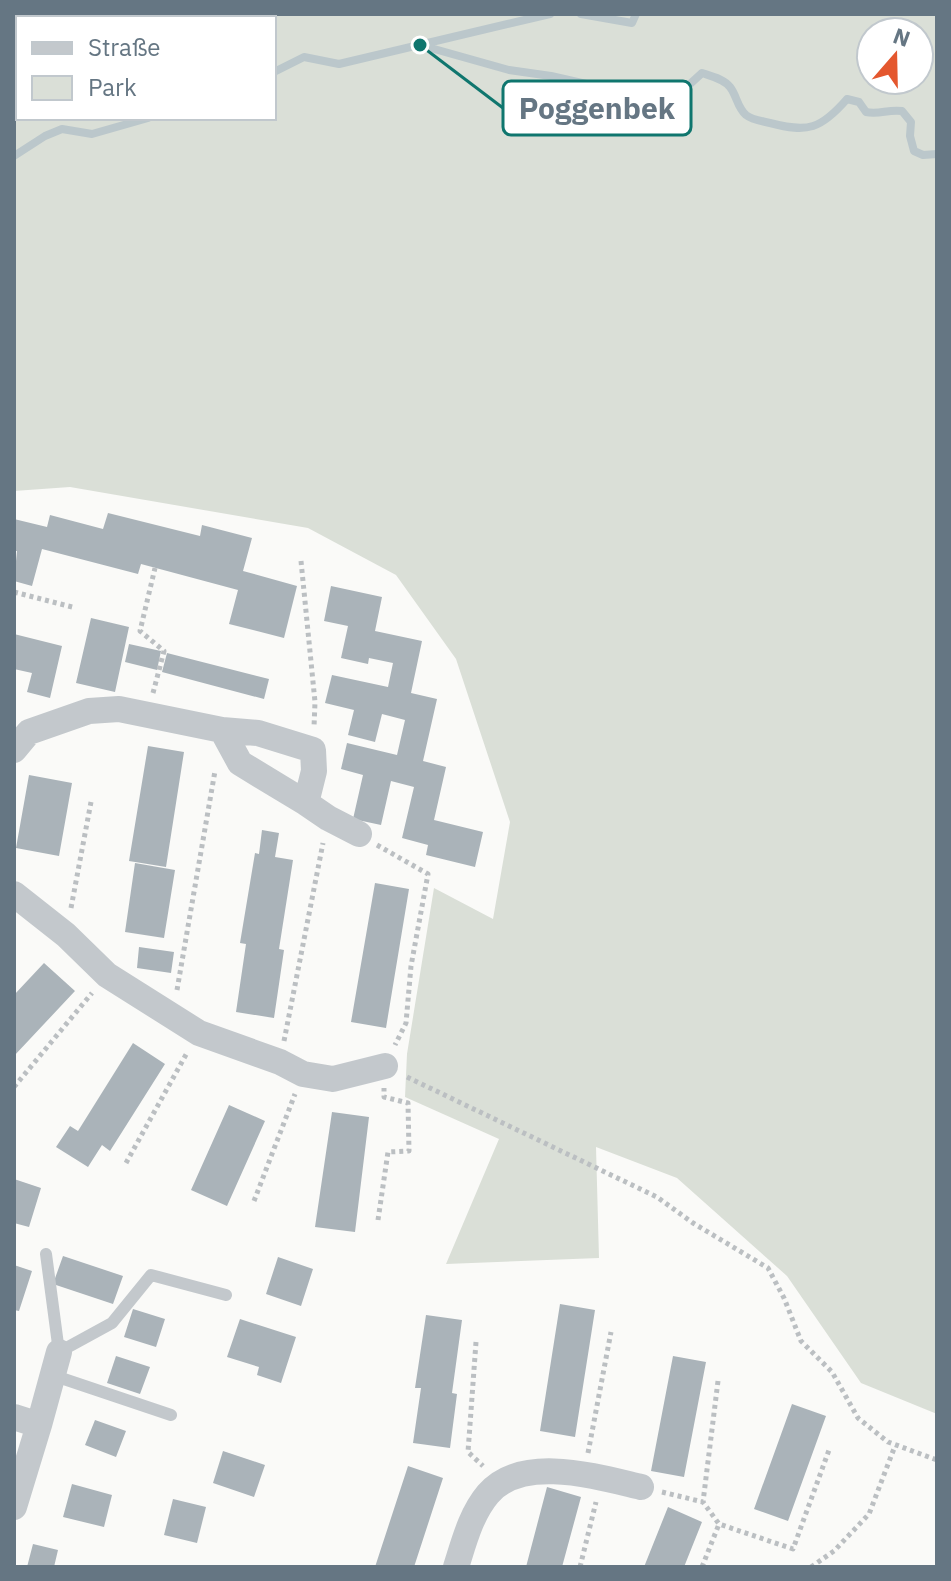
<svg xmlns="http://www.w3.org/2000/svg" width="951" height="1581" font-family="'IBM Plex Sans',sans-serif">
  <rect width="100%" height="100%" fill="#fafaf8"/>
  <path fill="#dadfd7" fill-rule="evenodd" d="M14,14H937V1414L861,1383L787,1276L677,1178L596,1147L599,1258L446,1264L499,1139L405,1097L407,1054L434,888L493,919L510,822L456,659L396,575L308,528L70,487L14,491ZM18,18H274V118H18ZM871,32H919V80H871Z"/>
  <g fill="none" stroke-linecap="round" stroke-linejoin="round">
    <path stroke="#bbc7cb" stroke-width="8" d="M581,14L632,23L636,14
      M420,45L509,70L551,76L661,101L679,94L702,73C711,76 724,79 730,87C737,96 737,107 746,115C752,120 762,121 770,123C808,133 821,129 847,99L859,102L866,112C879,115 888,109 902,111L911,122L910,136L914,151L923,155L937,154
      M274,72L304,57L339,64L550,14
      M14,156L45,136L62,129L92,134L148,118"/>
  </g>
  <path fill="#aab3b9" d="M108,513L200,536L202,525L252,538L243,571L297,586L284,638L229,624L238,590L141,564L138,574L42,549L32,586L14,581L17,551H14V519L47,527L50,515L103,529Z
    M331,586L382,597L375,631L422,641L411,693L437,699L423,761L446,767L434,820L483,832L475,867L426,855L428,845L402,838L414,787L391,781L381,825L353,819L363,775L341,769L347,743L397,755L405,720L382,714L375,742L348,735L354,710L325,703L332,675L388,687L393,663L369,658L368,664L341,658L348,626L324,621Z
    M91,618L129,627L115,692L76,683Z
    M14,634L62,646L50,698L27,692L32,673L14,669Z
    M129,644L161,651L157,670L125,662Z
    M167,653L269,679L264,699L162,672Z
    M148,746L184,752L166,867L129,861Z
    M29,775L72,783L59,856L16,848Z
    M262,830L279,833L275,857L293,860L279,949L284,950L274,1018L236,1012L246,944L240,943L255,853L259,854Z
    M135,863L175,870L164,938L125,932Z
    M375,883L409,889L386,1028L351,1022Z
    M139,947L174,952L171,973L137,968Z
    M44,963L75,991L14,1056V995Z
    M133,1043L165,1064L110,1151L102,1145L88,1167L56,1147L70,1126L78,1131Z
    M229,1105L265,1121L227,1206L191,1190Z
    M332,1112L369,1117L355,1232L315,1227Z
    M14,1179L41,1188L29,1227L14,1223Z
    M63,1256L123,1276L113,1304L53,1284Z
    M278,1257L313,1269L301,1306L266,1294Z
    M14,1265L32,1271L19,1311L14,1310Z
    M560,1304L595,1310L575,1437L540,1431Z
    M133,1309L165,1319L156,1347L124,1337Z
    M426,1315L462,1320L452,1393L457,1394L450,1448L413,1443L421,1388H415Z
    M240,1319L296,1337L281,1383L257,1375L259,1367L227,1357Z
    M116,1356L150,1367L140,1394L107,1383Z
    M673,1356L706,1362L684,1477L651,1471Z
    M792,1404L826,1416L788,1521L754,1509Z
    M95,1420L126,1431L116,1457L85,1445Z
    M223,1451L265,1465L254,1497L213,1483Z
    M408,1466L443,1478L414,1567H375Z
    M72,1484L112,1495L104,1527L63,1517Z
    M547,1487L581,1497L562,1567H526Z
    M173,1499L206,1507L197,1543L164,1535Z
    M668,1507L702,1522L684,1567H644Z
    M33,1544L58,1550L54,1567H27Z"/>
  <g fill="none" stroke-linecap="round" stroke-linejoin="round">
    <path stroke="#bbbfc2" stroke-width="5" stroke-dasharray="4 4" stroke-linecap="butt" d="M301,561L315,702L314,727
      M14,592L76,608
      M153,693L164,651L140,631L155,568
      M377,845L428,874L411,966L406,1023L395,1045
      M71,908L91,802
      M177,990L215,771
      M284,1041L323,843
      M407,1077L657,1197L693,1223L768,1268L784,1298L801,1341L832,1372L858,1418L888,1442L937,1460
      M14,1087L92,993
      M126,1163L188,1051
      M254,1201L295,1094
      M378,1220L388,1152L409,1151L408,1103L384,1097V1088
      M476,1342L468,1452L483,1466
      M718,1381L703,1502L719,1524L793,1549L829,1450
      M588,1453L611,1332
      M662,1492L703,1502
      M580,1567L596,1502
      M702,1567L719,1524
      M811,1567L834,1551L869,1514L895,1446"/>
    <path stroke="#c3c8cc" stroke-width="12" d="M46,1254L59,1352L112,1323L151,1275L226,1295
      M52,1375L171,1415"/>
    <path stroke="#c3c8cc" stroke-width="26" d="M14,750L29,732L89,711L119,709L222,730L258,733L313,750L314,771L306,803L240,763L222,730
      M306,803L328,818L359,834
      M14,894L66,935L107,975L199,1033L280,1062L303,1074L333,1079L385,1066
      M14,1417L39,1425L14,1507
      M39,1425L59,1352
      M456,1567C464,1542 471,1514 488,1494C522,1454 598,1477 641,1487"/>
  </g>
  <path fill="none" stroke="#0f766e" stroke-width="3" d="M420 45L503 108"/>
  <circle fill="#0f766e" stroke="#fff" stroke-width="3" cx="420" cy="45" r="8"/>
  <rect fill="#fff" stroke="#0f766e" stroke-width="3" x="503" y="81" width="188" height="54" rx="8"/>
  <g font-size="30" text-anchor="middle" font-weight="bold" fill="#657683">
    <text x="597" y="119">Poggenbek</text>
  </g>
  <rect width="951" height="1581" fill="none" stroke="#657683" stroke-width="32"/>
  <rect x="16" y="16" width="260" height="104" fill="#ffffff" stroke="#c1c8cd" stroke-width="2"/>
  <rect x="32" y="42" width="40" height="12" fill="#c3c8cc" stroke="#c1c8cd" stroke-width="2"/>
  <text x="88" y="56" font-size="24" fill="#657683">Straße</text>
  <rect x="32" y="76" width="40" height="24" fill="#dadfd7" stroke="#c1c8cd" stroke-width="2"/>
  <text x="88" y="96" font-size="24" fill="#657683">Park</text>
  <g transform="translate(895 56) rotate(20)"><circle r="38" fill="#ffffff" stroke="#c1c8cd" stroke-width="2"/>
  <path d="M0-6L14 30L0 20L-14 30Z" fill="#e4572e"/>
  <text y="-12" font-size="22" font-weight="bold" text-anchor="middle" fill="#657683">N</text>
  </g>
</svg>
